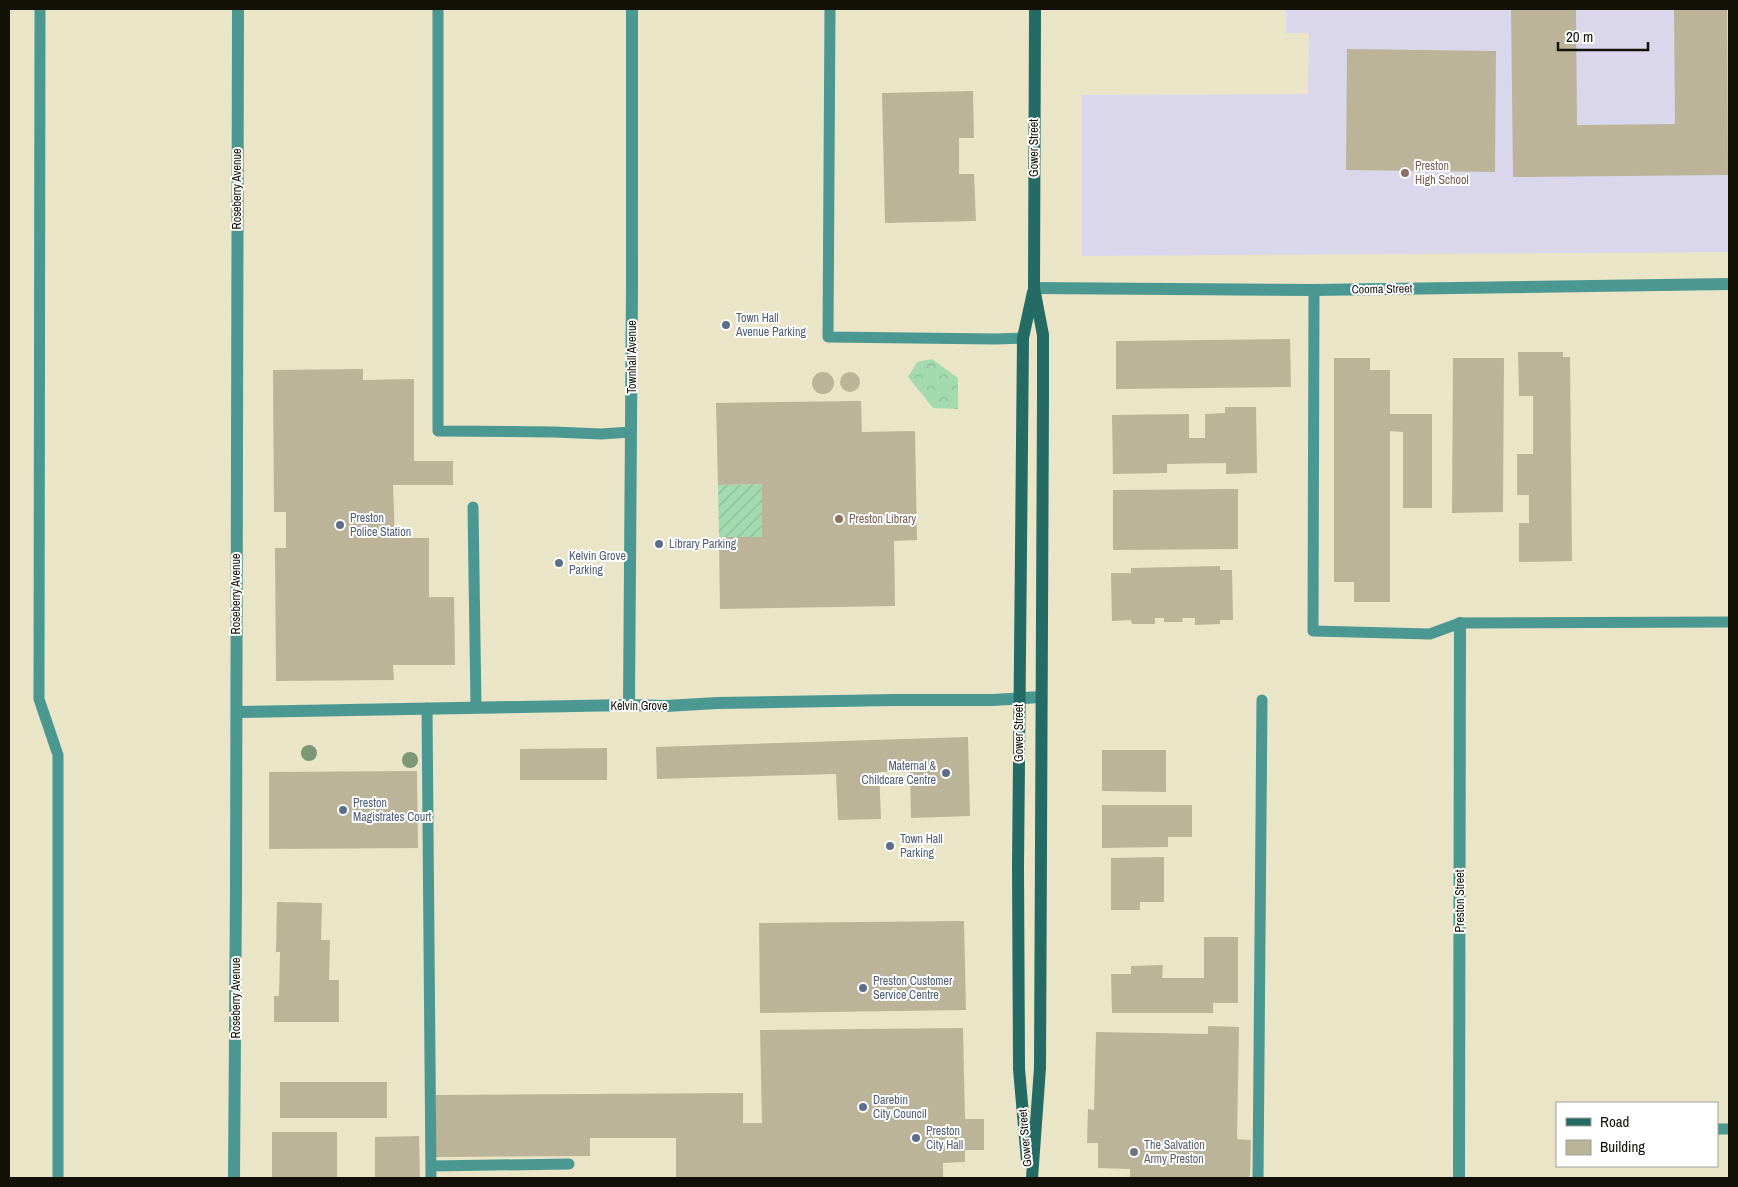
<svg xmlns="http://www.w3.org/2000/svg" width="1738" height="1187" font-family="'Archivo Narrow',sans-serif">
  <defs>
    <pattern id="park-crowns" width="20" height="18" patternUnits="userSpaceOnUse" patternTransform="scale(1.25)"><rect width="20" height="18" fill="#a3dbaf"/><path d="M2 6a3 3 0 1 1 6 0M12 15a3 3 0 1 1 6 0" fill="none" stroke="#8bbb95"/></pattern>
    <pattern id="garden-furrows" width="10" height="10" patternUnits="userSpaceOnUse" patternTransform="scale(1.25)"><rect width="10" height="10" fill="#a3dbaf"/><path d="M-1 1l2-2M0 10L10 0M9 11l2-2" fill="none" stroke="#8bbb95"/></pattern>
  </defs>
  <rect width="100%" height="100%" fill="#ebe5c7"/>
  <path fill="#dad7ed" d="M1286,9H1729V252L1082,256V95L1308,94L1309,33H1286Z"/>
  <path fill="url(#park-crowns)" d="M932,359L958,378V409L933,408L908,377L917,362Z"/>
  <path fill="url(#garden-furrows)" d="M762,484V537H719L718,485Z"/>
  <path fill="#bbb498" d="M1511,9H1576L1577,125L1675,124L1674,9H1727L1728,175L1513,177Z
    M1347,49L1496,51L1495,172L1346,170Z
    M973,91L974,138H959V174H974L976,221L885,223L882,93Z
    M1290,339L1291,387L1116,389V341Z
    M1518,352H1563V357H1570L1572,561L1519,562V523H1529V495H1517V454H1533V396H1519Z
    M1334,358H1370V370H1390V414H1432V508H1403V432L1390,431V602H1354V582H1334Z
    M1453,358H1504L1503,512L1452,513Z
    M363,369V380L414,379V461H453V485H393L395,538H429V597H454L455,665H393L394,680L276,681L275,548H286V512H274L273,370Z
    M840 382a10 10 0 1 1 20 0a10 10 0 1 1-20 0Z
    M812 383a11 11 0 1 1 22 0a11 11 0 1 1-22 0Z
    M861,401L862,432L915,431L917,540L894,541L895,606L720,609L719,537H762V484L718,485L716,403Z
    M1225,407H1256L1257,473L1226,474V463L1167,464V473L1113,474L1112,415L1189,414V438H1205V414L1225,413Z
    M1238,489V549L1113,550V490Z
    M1220,566V570H1232L1233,620H1220V624L1195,625V618H1182L1183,622H1164V618H1155V624H1132L1131,620L1112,621L1111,573H1131V568Z
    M968,737L970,816L911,818L910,771L879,772L881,819L838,820L836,774L657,779L656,747Z
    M607,748V780H520V749Z
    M1102,750H1166V792L1102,791Z
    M417,771L418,848L269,849V772Z
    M1102,805H1192V837H1168V847L1102,848Z
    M1164,857V902H1140V910H1111V858Z
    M277,902L322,903L321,940H330L329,980H339V1022H274V996H279L280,952H276Z
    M964,921L966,1010L760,1013L759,923Z
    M1204,937H1238V1003H1213V1013H1112L1111,974H1131V966L1163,965L1162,978H1204Z
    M1208,1026L1239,1027L1237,1139L1251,1140L1250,1175L1248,1178H1130V1169L1098,1168V1143H1087L1088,1109L1094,1110L1096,1032L1208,1034Z
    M963,1028L965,1119H984V1150H965V1162L943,1163V1178H676V1138H590V1156L436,1157V1095L743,1093V1123H762L760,1030Z
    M280,1082H387V1118H280Z
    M272,1132H337V1178H272Z
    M419,1136L420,1178H375V1137Z"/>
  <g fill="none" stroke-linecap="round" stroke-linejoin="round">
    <path stroke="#4b9892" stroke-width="11" d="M40,9L39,699L58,755V1178
      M438,9V431L554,432L601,434L631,432
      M830,9L828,337L995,339L1023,338
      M1314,290L1313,631L1430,634L1460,623L1729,622
      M473,507L476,707
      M427,708L431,1178
      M1717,1129H1729
      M431,1166L569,1164
      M1258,1178L1262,700"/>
    <path stroke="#4b9892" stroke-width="12" d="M1034,288L1314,290L1729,284
      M629,705L632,285V9
      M237,712L629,705L666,706L717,703L894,700H993L1041,697
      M234,1178L236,889L238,9
      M1459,1178L1460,623"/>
    <path stroke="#246a65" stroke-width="12" d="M1027,1161L1019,1069L1018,866L1023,338L1033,292
      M1032,1178L1040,1068L1043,395V335L1034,288L1035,9"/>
  </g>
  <g fill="#7c9775">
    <circle cx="309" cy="753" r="8"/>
    <circle cx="410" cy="760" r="8"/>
  </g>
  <g fill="#8d6e63" stroke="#fff" stroke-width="2">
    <circle cx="1405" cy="173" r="5"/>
    <circle cx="839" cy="519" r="5"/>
  </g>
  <g fill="#5c6f8a" stroke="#fff" stroke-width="2">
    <circle cx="726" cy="325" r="5"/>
    <circle cx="340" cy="525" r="5"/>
    <circle cx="659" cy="544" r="5"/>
    <circle cx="559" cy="563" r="5"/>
    <circle cx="946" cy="773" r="5"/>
    <circle cx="343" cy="810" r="5"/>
    <circle cx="890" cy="846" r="5"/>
    <circle cx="863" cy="988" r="5"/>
    <circle cx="863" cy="1107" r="5"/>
    <circle cx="916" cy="1138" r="5"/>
  </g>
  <circle fill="#6b7280" stroke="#fff" stroke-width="2" cx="1134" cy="1152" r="5"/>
  <g text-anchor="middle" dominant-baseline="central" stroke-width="4" stroke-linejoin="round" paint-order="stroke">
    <g font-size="12" fill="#131107" stroke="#fff">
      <text transform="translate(1034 148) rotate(-90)">Gower Street</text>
      <text transform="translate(237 189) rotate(-90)">Roseberry Avenue</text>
      <text transform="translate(1382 289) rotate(-1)">Cooma Street</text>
      <text transform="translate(632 357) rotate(-90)">Townhall Avenue</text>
      <text transform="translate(236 594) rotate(-90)">Roseberry Avenue</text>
      <text x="639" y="706">Kelvin Grove</text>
      <text transform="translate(1019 733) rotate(-90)">Gower Street</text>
      <text transform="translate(1460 901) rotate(-90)">Preston Street</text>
      <text transform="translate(236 998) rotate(-90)">Roseberry Avenue</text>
      <text transform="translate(1025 1138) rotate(-95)">Gower Street</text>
    </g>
    <g font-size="12" fill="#785e54" stroke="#fff" text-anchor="start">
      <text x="1415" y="166">Preston<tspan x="1415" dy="14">High School</tspan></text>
      <text x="849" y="519">Preston Library</text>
    </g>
    <g font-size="12" fill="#4e5e75" stroke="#fff" text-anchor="start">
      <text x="736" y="318">Town Hall<tspan x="736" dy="14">Avenue Parking</tspan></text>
      <text x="350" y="518">Preston<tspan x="350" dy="14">Police Station</tspan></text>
      <text x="669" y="544">Library Parking</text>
      <text x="569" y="556">Kelvin Grove<tspan x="569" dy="14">Parking</tspan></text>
      <text x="936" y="766" text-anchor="end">Maternal &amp;<tspan x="936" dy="14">Childcare Centre</tspan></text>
      <text x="353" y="803">Preston<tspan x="353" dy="14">Magistrates Court</tspan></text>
      <text x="900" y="839">Town Hall<tspan x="900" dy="14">Parking</tspan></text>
      <text x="873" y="981">Preston Customer<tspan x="873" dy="14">Service Centre</tspan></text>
      <text x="873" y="1100">Darebin<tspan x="873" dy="14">City Council</tspan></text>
      <text x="926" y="1131">Preston<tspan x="926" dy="14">City Hall</tspan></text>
    </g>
    <g font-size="12" fill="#5b616d" stroke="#fff" text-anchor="start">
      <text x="1144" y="1145">The Salvation<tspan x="1144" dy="14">Army Preston</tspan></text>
    </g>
  </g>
  <rect width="1738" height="1187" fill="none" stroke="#131107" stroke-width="20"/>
  <rect x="1556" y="1102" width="162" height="65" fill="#ffffff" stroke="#a1a09c"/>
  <rect x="1566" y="1118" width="25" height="8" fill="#246a65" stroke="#a1a09c"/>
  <text x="1600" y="1127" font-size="15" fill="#131107">Road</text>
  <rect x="1566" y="1140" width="25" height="15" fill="#bbb498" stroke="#a1a09c"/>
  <text x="1600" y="1152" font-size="15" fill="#131107">Building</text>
  <path d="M1558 42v8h90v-8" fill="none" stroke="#131107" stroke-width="2.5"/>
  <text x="1566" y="42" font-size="15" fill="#131107" stroke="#ffffff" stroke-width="4" paint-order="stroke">20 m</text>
</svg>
